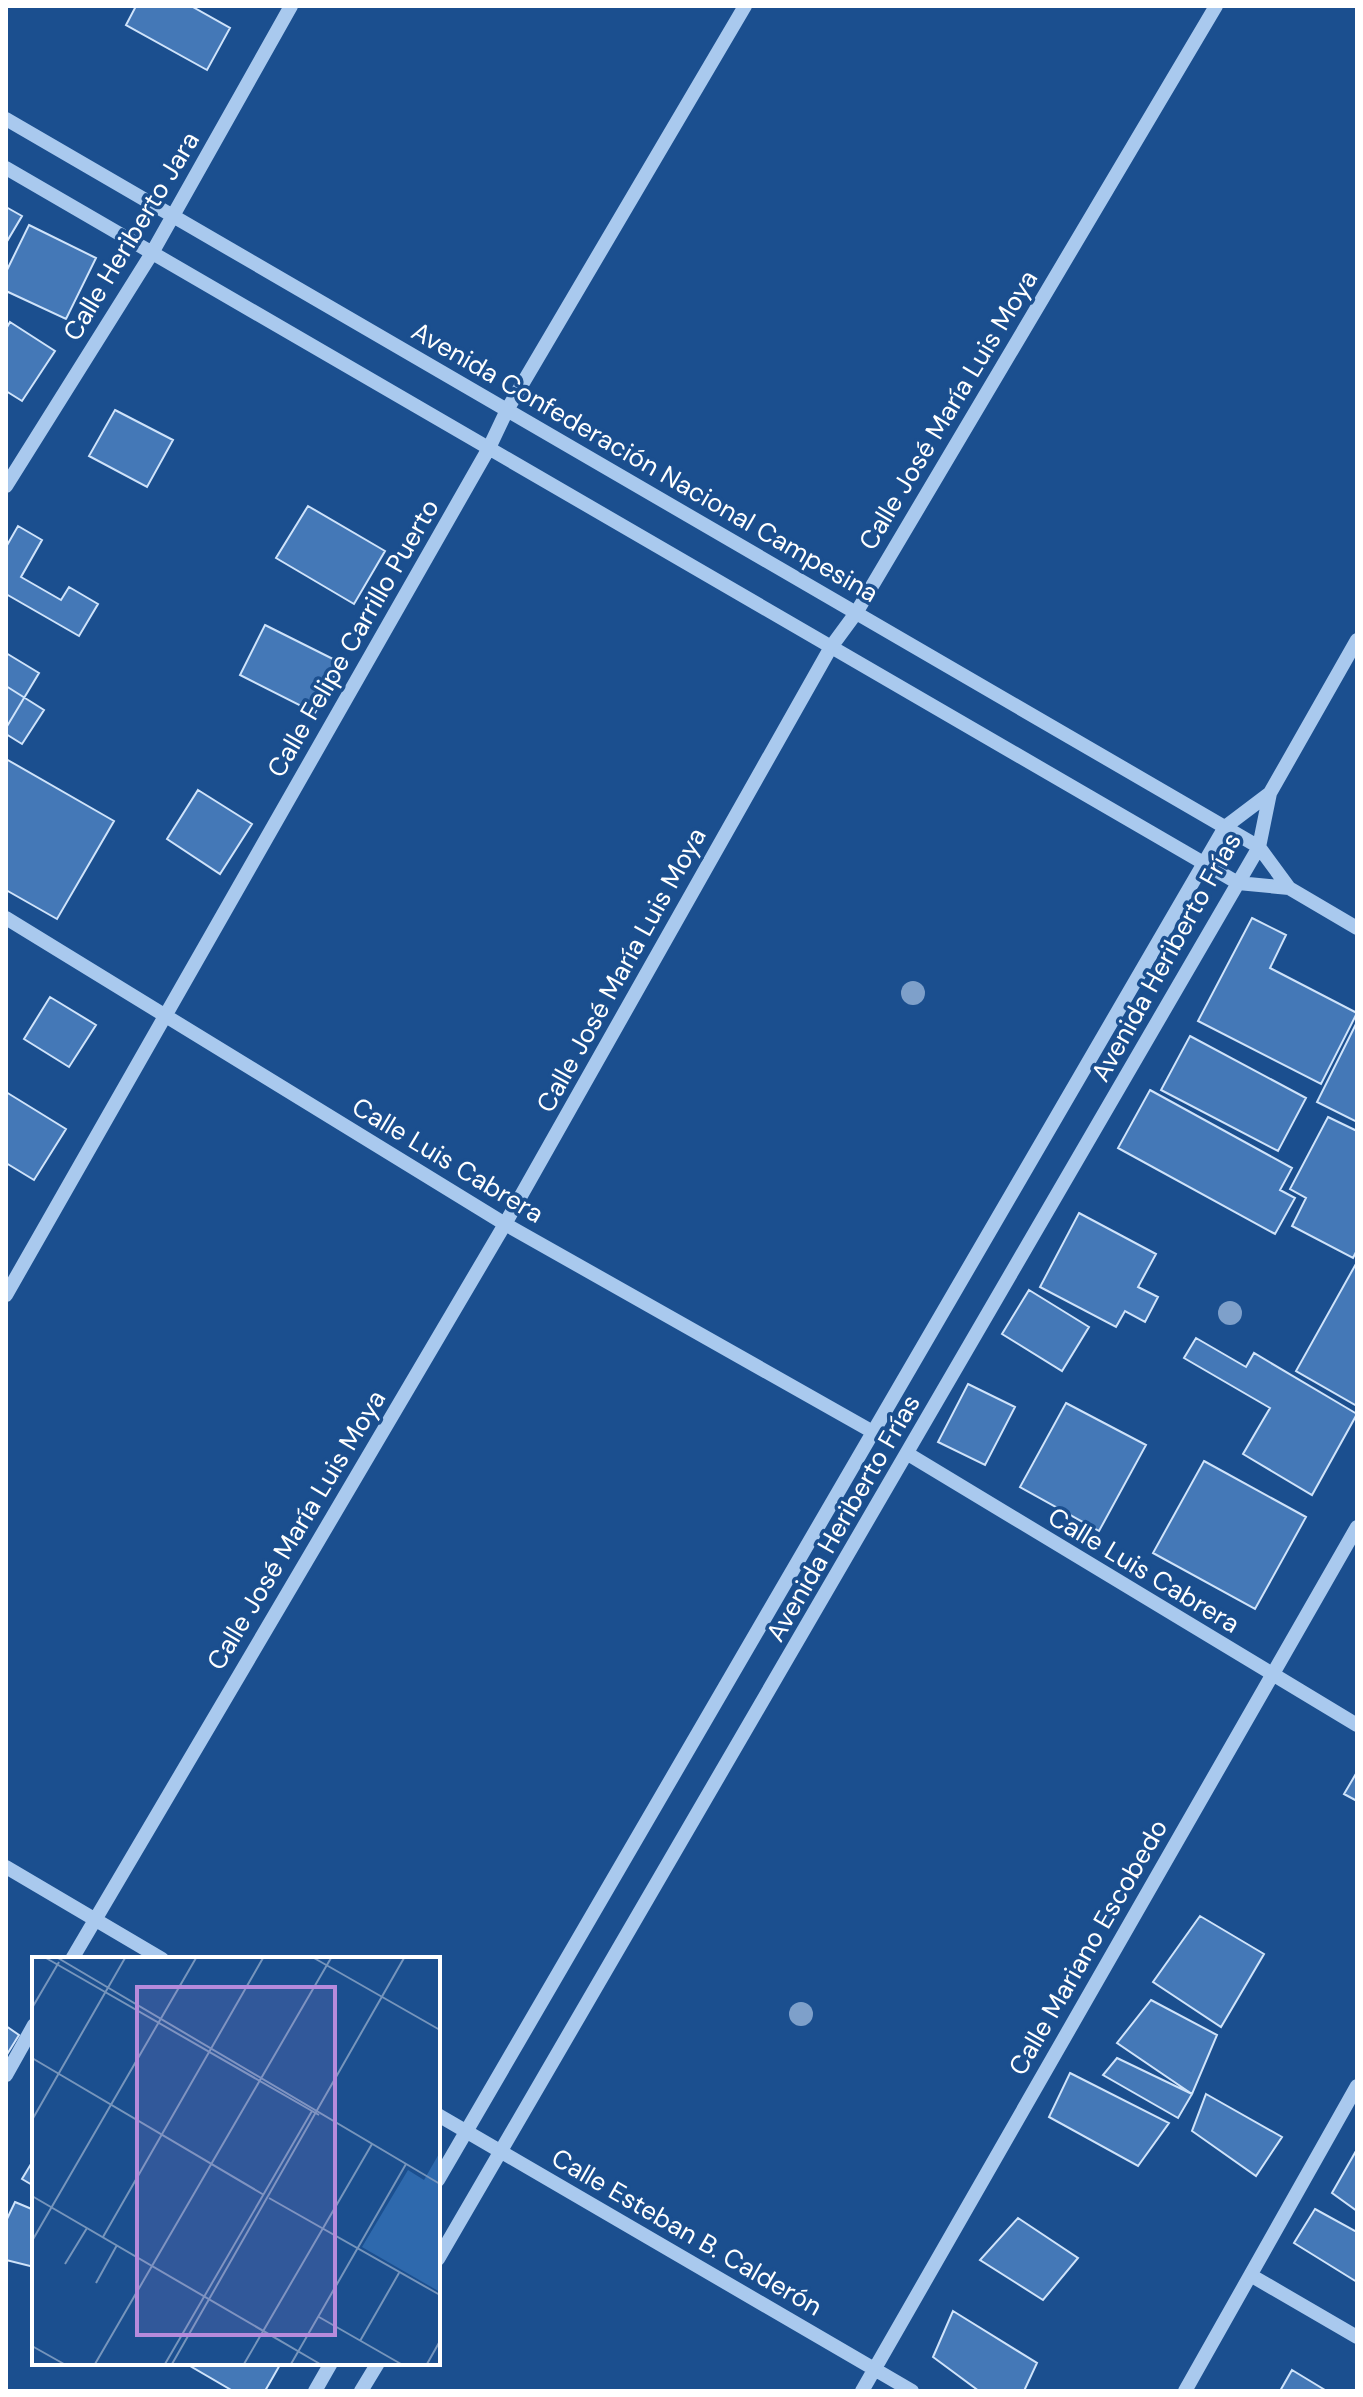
<svg xmlns="http://www.w3.org/2000/svg" width="1363" height="2397" font-family="'DM Sans',sans-serif">
  <rect width="100%" height="100%" fill="#1b4f8f"/>
  <path fill="#4478b7" stroke="#cfe3fa" stroke-width="2" d="M136,6H191L230,28L207,70L126,25Z
    M6,207L22,216L6,243Z
    M29,225L96,258L66,319L6,291V272Z
    M10,322L55,351L22,401L6,391V329Z
    M115,410L173,440L147,487L89,456Z
    M308,506L385,551L354,604L276,558Z
    M18,526L42,540L21,577L61,600L69,587L98,604L79,636L6,594V547Z
    M265,625L341,663L315,713L240,675Z
    M6,653L39,673L6,728Z
    M6,686L44,710L22,744L6,734Z
    M6,759L114,821L57,919L6,890Z
    M198,790L252,824L220,874L167,839Z
    M1252,918L1286,935L1270,968L1357,1013L1321,1084L1198,1021Z
    M50,997L96,1025L69,1067L24,1039Z
    M1357,1022V1122L1317,1102Z
    M1190,1036L1306,1098L1278,1151L1161,1090Z
    M1150,1090L1292,1168L1280,1190L1295,1198L1275,1234L1118,1148Z
    M6,1092L66,1129L34,1180L6,1163Z
    M1328,1117L1357,1131V1250L1353,1258L1292,1226L1306,1198L1290,1189Z
    M1079,1213L1156,1254L1138,1287L1158,1297L1145,1322L1125,1311L1116,1327L1040,1287Z
    M1357,1262V1406L1296,1371Z
    M1029,1290L1089,1327L1062,1371L1002,1334Z
    M1196,1338L1246,1367L1254,1353L1357,1414L1312,1495L1243,1454L1270,1408L1184,1358Z
    M968,1384L1015,1407L985,1465L938,1442Z
    M1066,1403L1146,1445L1099,1531L1020,1487Z
    M1204,1461L1306,1517L1255,1609L1153,1553Z
    M1357,1772V1801L1344,1794Z
    M1200,1916L1264,1954L1221,2027L1153,1982Z
    M1151,2000L1217,2035L1192,2094L1117,2043Z
    M6,2026L19,2035L6,2056Z
    M1117,2058L1192,2094L1178,2118L1103,2075Z
    M1070,2073L1169,2123L1138,2166L1049,2117Z
    M1206,2094L1282,2137L1256,2176L1192,2131Z
    M1356,2151L1357,2152V2211L1332,2193Z
    M34,2159V2186L22,2179Z
    M15,2202L34,2210V2267L6,2260V2221Z
    M1315,2209L1357,2232V2282L1294,2243Z
    M1018,2218L1078,2258L1043,2300L980,2260Z
    M953,2311L1037,2363L1024,2391H979L933,2357Z
    M185,2363H281L265,2391H233Z
    M1292,2370L1325,2390V2391H1280Z"/>
  <g fill="none" stroke-linecap="round" stroke-linejoin="round">
    <path stroke="#a9c9ee" stroke-width="14" d="M6,119L1259,847L1289,888L1357,928
      M6,168L1238,883L1289,888
      M6,486L152,253L291,6
      M6,918L505,1224L873,1432
      M6,1295L489,448L507,410L745,6
      M908,1454L1357,1725
      M6,1867L162,1959
      M72,1959L505,1224L831,647L856,613L1216,6
      M6,2075L34,2025
      M438,2115L912,2391
      M438,2180L1225,827L1270,793
      M438,2259L1259,847L1270,793L1357,640
      M1252,2276L1357,2337
      M315,2391L331,2363
      M361,2391L378,2363
      M862,2391L1357,1527
      M1185,2391L1357,2086"/>
  </g>
  <g fill="#7ea0ca">
    <circle cx="913" cy="993" r="12"/>
    <circle cx="1230" cy="1313" r="12"/>
    <circle cx="801" cy="2014" r="12"/>
  </g>
  <g text-anchor="middle" dominant-baseline="central" stroke-width="7" stroke-linejoin="round" paint-order="stroke">
    <g font-size="26" fill="#fff" stroke="#1b4f8f">
      <text transform="translate(131 236) rotate(-59)">Calle Heriberto Jara</text>
      <text transform="translate(948 410) rotate(-59)">Calle José María Luis Moya</text>
      <text transform="translate(645 462) rotate(30)">Avenida Confederación Nacional Campesina</text>
      <text transform="translate(353 638) rotate(-60)">Calle Felipe Carrillo Puerto</text>
      <text transform="translate(1166 957) rotate(-61)">Avenida Heriberto Frías</text>
      <text transform="translate(621 970) rotate(-61)">Calle José María Luis Moya</text>
      <text transform="translate(448 1160) rotate(31)">Calle Luis Cabrera</text>
      <text transform="translate(843 1518) rotate(-60)">Avenida Heriberto Frías</text>
      <text transform="translate(296 1530) rotate(-59)">Calle José María Luis Moya</text>
      <text transform="translate(1144 1570) rotate(31)">Calle Luis Cabrera</text>
      <text transform="translate(1088 1947) rotate(-60)">Calle Mariano Escobedo</text>
      <text transform="translate(687 2232) rotate(30)">Calle Esteban B. Calderón</text>
    </g>
  </g>
  <g transform="translate(32 1957)">
    <rect width="408" height="408" fill="#1b4f8f"/>
    <path d="M408,195V335L330,290L376,213L392,223Z" fill="#2e69ad"/>
    <path fill="none" stroke="#7695bc" stroke-width="2" d="M14,1L287,158M26,1L408,227M282,1L408,73M0,51L27,5M0,101L232,238M0,163L93,1M0,239L288,407M237,241L408,338M71,280L231,1M0,284L164,1M33,307L55,271M64,326L85,288M287,360L369,407M328,384L367,316M0,389L32,407M63,407L299,1M133,407L280,154M140,407L372,1M212,407L340,187M259,407L374,207M395,407L408,384"/>
    <path fill="#b68bdc" fill-opacity="0.15" stroke="#b68bdc" stroke-width="4" d="M105,30H303V378H105Z"/>
    <rect width="408" height="408" fill="none" stroke="#fff" stroke-width="4"/>
  </g>
  <rect width="1363" height="2397" fill="none" stroke="#ffffff" stroke-width="16"/>
</svg>
